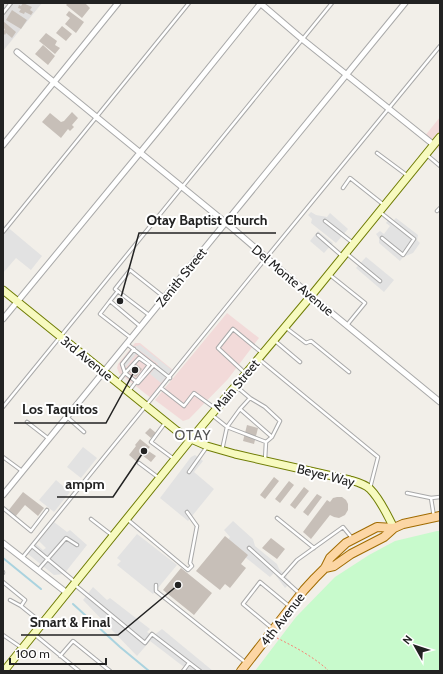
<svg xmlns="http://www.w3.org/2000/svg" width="443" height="674" font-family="Cabin,sans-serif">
  <rect width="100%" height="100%" fill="#f2efe9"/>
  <path fill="#e0dfdf" d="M3,3H42L3,51Z"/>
  <path fill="#f2dad9" d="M440,117V150L424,137Z
    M227,313L259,338L228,379L189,419L183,421L155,400Z
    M135,343H140L173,370L151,398L119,373L117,368L118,364Z"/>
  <path fill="#c8facc" d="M437,531H440V671H255L296,617L335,577L369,555L395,541Z"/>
  <path fill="#e2e2e2" d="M311,212L316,215L327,217L330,213L348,229L336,243L311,223L312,219L308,215Z
    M390,217L393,221L396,218L418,235L417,240L420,243L413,253L403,257L400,261L379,243V238L376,234L380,231L384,234L390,226L386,223Z
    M5,225L42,256L31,270L16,258L3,273V227Z
    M318,231L333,243L324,253L310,241Z
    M366,257L394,280L384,292L356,268Z
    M140,345L172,370L161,383L150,374L158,364L139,350L126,367L121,363L133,347Z
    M83,447L97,458L81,478L67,467Z
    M195,455L203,461L194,472L214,489L188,521L160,498L191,457Z
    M56,480L70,492L54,512L39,500Z
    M233,521L253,539L255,546L277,564L279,569L287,576L286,577L291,582L285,588L274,573L270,577L226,542L230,537L224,530Z
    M54,522L67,532L70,530L87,545L64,574L54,575L28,554L36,544L43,550L46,548L39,541Z
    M137,534L177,565L153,594L117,565L121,561L117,558Z
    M93,587L107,600L110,598L150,629L147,632L153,636L162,629L213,671H181L184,667L150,641L137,656L83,600Z"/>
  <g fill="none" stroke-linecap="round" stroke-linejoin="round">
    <path stroke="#aad3df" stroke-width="2" d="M3,558L41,589
      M73,604L120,647L149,671"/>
  </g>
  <path fill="#c7bfb8" d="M23,3L32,7L30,10L33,12L31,15L25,12L24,14L19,12L21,9L18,8L19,5L21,6Z
    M68,3H85L90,8L82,18L66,5Z
    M12,10L27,20L21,29L6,20Z
    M69,11L84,22L76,33L65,24L70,18L66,15Z
    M3,21L16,32L12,38L6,33L5,35L3,33L5,29L3,28Z
    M62,26L72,34L66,41L56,33Z
    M46,33L57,41L55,45L60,48L55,54L39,41Z
    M43,45L55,56L48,65L35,54Z
    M72,112L78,118L72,125L74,127L70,131L68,129L61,138L42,122L50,113L61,122L64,121Z
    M135,363L142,369L136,377L128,371Z
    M247,425L258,428L254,444L243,441Z
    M150,428L156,433L151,438L145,433Z
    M140,439L150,447L147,450L156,456L151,462L142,455L137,462L129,455L136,446L135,445Z
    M274,477L279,481L265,499L260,495Z
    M289,481L294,485L280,503L275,499Z
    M304,487L309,491L295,509L290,505Z
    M23,492L44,508L38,516L25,505L15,517L8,511Z
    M317,494L322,497L308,516L303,512Z
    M337,497H342L346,500L348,504V510L345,515L339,518L334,517L330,515L311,539L303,532L327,500L330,502L333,498Z
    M225,536L248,555L241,564L246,568L230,588L225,584L220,590L196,571Z
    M271,538L285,549L277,559L262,548Z
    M181,568L212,593L194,615L163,590Z"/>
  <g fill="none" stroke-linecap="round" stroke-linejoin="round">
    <defs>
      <path id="lane" d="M3,13L11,3
        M377,153L408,176
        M427,155L440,166
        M343,188L350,178L384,205
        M437,211L440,208
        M380,212L414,239L403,255L382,238
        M325,221L353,243
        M3,232L189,3
        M318,235L342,256
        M346,253L380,281
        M330,275L365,303L347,325
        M110,301L118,291
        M149,315L115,289L130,270L164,297
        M285,327L306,343L311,341L349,372
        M131,338L100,314L110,301L141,327
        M274,340L300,362
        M127,344L170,378
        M259,359L378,457L370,488
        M245,373L218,348L233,329L262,353
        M118,382L125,373L122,364L134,349
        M237,387L250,398L240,409L272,437L266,442L265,460
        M161,388L184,406L194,393L216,409
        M129,391L149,365L139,358L125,373L138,383L154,365
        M250,398L265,407L280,421L272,437
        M3,407L332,3
        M212,415L227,427L266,442
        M67,417L84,432
        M27,422L49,439
        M165,423L151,442L174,459
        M222,450L227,427L240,409
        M3,457L22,471
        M139,463L159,478
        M189,472L206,448
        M407,493L431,498L434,517
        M431,498L440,497
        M3,508L31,531L47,510
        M277,518L314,548
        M91,519L113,536
        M127,519L188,570L192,566L190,563L197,526L187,512
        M32,546L74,581
        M249,548L299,593
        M22,558L266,258L440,46
        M38,570L66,538L77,545
        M3,573V572
        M282,577L297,560L343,527L352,538
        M3,582L25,600L21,606
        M75,585L145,643L152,634L200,671
        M156,585V591L245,662
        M10,600L21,606L42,623
        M273,629L243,604L260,582L289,606
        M34,634L79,671
        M3,635L22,648
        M60,656L73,641L110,671
        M183,671L189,663"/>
      <path id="street" d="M260,3L302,39L434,145
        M17,52L231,227L311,296L440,402
        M3,145L118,3
        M3,319L162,126L261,3
        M3,495L405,3
        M3,543L67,593"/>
      <path id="secondary" d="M3,290L177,431L191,439L207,446L235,454L350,480C357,482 365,484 370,489C381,500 387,515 394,528
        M4,671L191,439L311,296L440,137"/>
      <path id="primary" d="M325,568L334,566L351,554L384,537L394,528L403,524L440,516
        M241,671L304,590L315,578L325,568L330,558L346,543L377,527L394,528"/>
    </defs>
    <use href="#lane" stroke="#a9a9a9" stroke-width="4.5"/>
    <use href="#street" stroke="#a9a9a9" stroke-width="7"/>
    <use href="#secondary" stroke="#707d05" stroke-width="9"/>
    <use href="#primary" stroke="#a06b00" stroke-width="10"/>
    <path stroke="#fa8072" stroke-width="1" stroke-dasharray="2 2" stroke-linecap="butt" d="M277,638C295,647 314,657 329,671"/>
    <use href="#lane" stroke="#fff" stroke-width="2.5"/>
    <use href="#street" stroke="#fff" stroke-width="5"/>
    <use href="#secondary" stroke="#f7fabf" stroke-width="7"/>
    <use href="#primary" stroke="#fcd6a4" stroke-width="8"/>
  </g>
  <g text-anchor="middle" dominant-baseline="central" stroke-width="4" stroke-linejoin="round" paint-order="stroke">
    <g font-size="13" fill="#222" stroke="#fff">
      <text transform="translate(181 277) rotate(-51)">Zenith Street</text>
      <text transform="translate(293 280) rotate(40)">Del Monte Avenue</text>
      <text transform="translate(87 358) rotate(39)">3rd Avenue</text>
      <text transform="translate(236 385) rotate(-50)">Main Street</text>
      <text transform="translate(326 475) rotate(14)">Beyer Way</text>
      <text transform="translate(282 619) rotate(-52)">4th Avenue</text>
    </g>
    <g font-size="14" letter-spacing="1" fill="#555" stroke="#fff">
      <text x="193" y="435">OTAY</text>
    </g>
  </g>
  <path fill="none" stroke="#222" stroke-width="1.5" d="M120 301L139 233H276M135 370L106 423H14M144 451L113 497H57M178 585L118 635H21"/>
  <g fill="#222" stroke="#fff" stroke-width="1.5">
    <circle cx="120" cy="301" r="4"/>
    <circle cx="135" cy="370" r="4"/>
    <circle cx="144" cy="451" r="4"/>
    <circle cx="178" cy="585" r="4"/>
  </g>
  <g font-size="14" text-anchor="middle" font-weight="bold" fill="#222" stroke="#fff" stroke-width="4" stroke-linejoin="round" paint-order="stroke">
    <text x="207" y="225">Otay Baptist Church</text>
    <text x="60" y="414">Los Taquitos</text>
    <text x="85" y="489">ampm</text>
    <text x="70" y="627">Smart &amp; Final</text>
  </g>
  <rect width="443" height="674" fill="none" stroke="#222222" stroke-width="8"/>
  <g transform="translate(415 646) rotate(309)" stroke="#ffffff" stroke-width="3" paint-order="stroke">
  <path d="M0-3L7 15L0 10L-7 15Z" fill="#222222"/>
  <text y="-6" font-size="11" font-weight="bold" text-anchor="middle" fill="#222222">N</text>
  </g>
  <path d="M10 658v6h96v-6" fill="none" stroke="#222222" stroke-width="2"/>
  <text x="16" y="658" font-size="12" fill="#222222" stroke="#ffffff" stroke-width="3" paint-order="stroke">100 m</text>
</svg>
